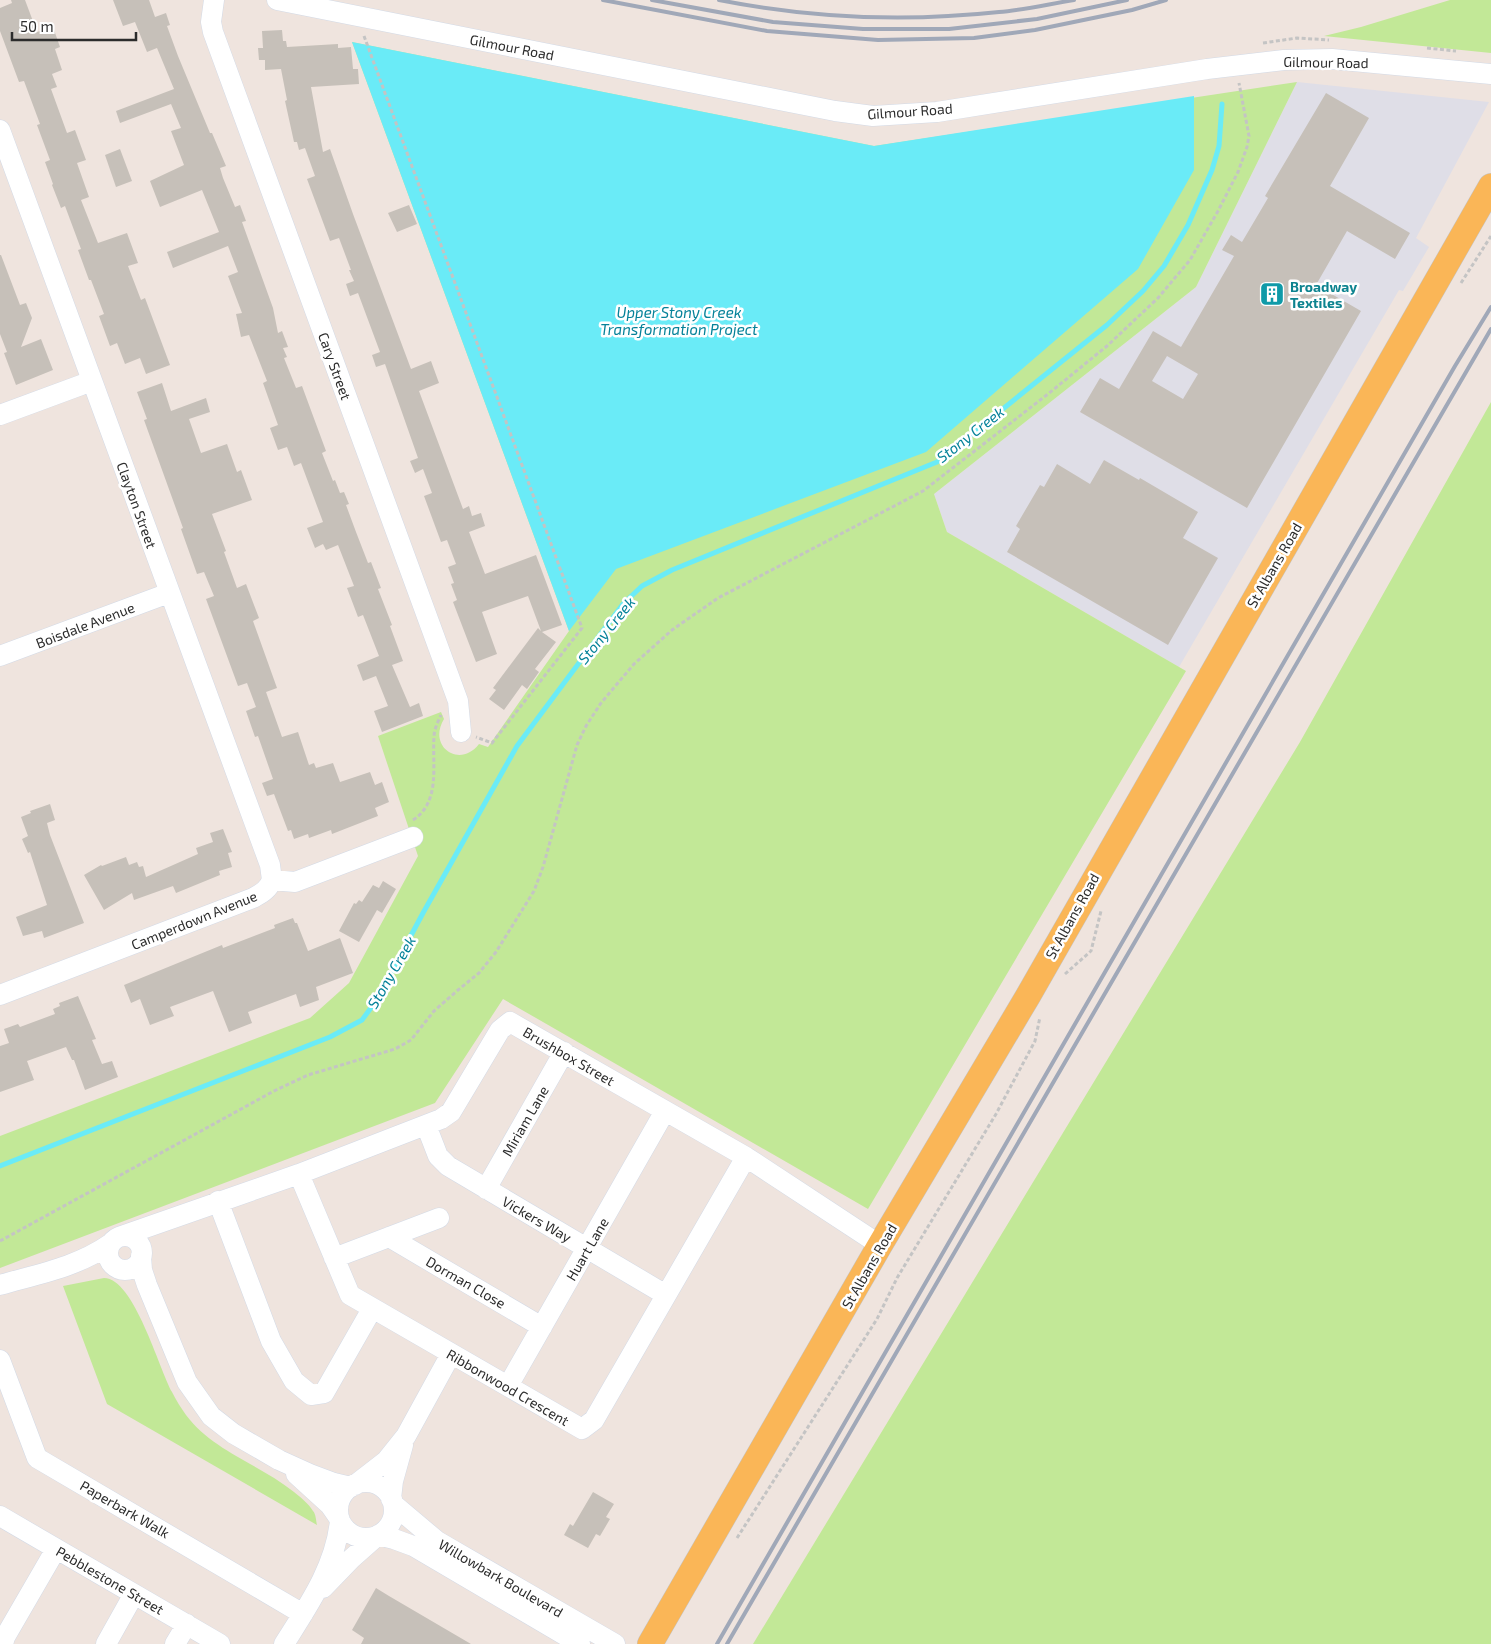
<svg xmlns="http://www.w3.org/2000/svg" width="1491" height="1644" font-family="'Exo 2',sans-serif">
  <rect width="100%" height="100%" fill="#efe4de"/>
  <path fill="#dfdee7" d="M1297,82L1489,102L1416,238L1429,247L1403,291L1399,290L1179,667L947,532L934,494L1196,287Z"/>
  <path fill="#c2e897" d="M1450,0H1491V53L1324,36L1361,27Z
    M352,42L874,146L1297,82L1196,287L934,494L947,532L1186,671L868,1209L503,999L435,1103L0,1268V1136L310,1018L349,983L418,856L378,736L441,712L444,719C427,747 460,769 479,744L488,747L569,631Z
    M1491,402V1644H753L1300,742Z
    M104,1278C134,1278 159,1369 172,1392C176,1400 181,1408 186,1415C213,1451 259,1464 294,1492C300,1497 309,1504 313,1511C316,1514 316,1521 317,1525L107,1404L63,1286Z"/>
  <path fill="#6aebf7" d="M352,42L874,146L1194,96V170L1138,269L926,452L616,569L569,631Z"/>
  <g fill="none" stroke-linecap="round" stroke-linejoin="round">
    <path stroke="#6aebf7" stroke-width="5" d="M0,1166L330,1037L362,1020L376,1001L423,913L517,746L623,604L642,586L672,570L937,462L1107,325L1143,291L1164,266L1188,225L1212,170L1219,146L1222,104"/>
  </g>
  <path fill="#c6c0b9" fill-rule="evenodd" d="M11,0H25L37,32L53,27L60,47L55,49L62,70L52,74L57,87L51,89L67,133L75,130L86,160L77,163L89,197L81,200L98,243L127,233L138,263L128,266L141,300L145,298L170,365L146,374L140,358L125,364L117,343L110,346L99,316L104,314L91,280H89L78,250L81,249L65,206L61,208L52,185L53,184L45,162L50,160L37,125L40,124L24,81L19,82L0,31V8L12,3Z
    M113,0H149L155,17L166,13L170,25L167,26L178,56L210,133H212L226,166L220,168L223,178L235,207L240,205L246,221L242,222L273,308L278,333L282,331L288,347L283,348L287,357L284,358L296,388L302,386L326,451L322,453L333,481L335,480L340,493L344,492L349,504L346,505L356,532L368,563L371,562L381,588L378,589L392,625L390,626L403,661L392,665L410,707L419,703L423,716L382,732L374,711L388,706L376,676L363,681L357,665L379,656L363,615L358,617L347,588L354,586L338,545L326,550L323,544L315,548L307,528L323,522L301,463L294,466L287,447L278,450L270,428L278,425L263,383L267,381L249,335L241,337L236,314L242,313L228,276L238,272L228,246L173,268L167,252L219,232L202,190L160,207L150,181L184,165L171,131L181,128L171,104L120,123L116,111L174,89L157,48L147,52L135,22L123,26Z
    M282,30L283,41H286L287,47L338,44V48L351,47L353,69H358L359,84L311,87L323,152L330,149L353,214L411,369L431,361L439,383L419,391L463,509L469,506L472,516L481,513L485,526L469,532L485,574L536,555L562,625L542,632L556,642L535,669L539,672L527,689L522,685L504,710L489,699L496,690L493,688L538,628L541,631L528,596L482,612L497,654L476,662L453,602L457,600L451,584L454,583L448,567L456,564L447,540L441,542L424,496L432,493L423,469L415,473L410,461L418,458L385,364L376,367L372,355L380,352L358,293L350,296L346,284L354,281L349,270H351L339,238L330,241L307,179L315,176L305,148L299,150L297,142H294L285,101L287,100L281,69L265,70V60H259L258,48H263L262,31Z
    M1326,93L1369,118L1330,186L1410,233L1395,259L1347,231L1316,285L1361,311L1247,508L1080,412L1100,378L1119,389L1153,331L1181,347L1234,256L1222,250L1231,235L1242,242L1268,198L1265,196ZM1167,356L1198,374L1183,399L1152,381Z
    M120,149L132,181L116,187L105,155Z
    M409,205L417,224L397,232L388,213Z
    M0,255H1L20,305L26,303L32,318L21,347L41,339L53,370L16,385L4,353L7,352L0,334Z
    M162,383L171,411L206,398L210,412L189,419L201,453L227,444L237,472L241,470L252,500L212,514L226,551L224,552L237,588L246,584L259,618L253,621L277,688L266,692L282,737L298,732L309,765L314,763L316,768L333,763L340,782L370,772L375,785L382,782L389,802L375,808L378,816L332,834L331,830L309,838L308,834L294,839L291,830L288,831L274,794L267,796L262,783L273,779L258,736L255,737L246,711L256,707L247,683L238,686L206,599L214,596L204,572L197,574L181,529L183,528L144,420L147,419L137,392Z
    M1104,460L1139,480L1140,478L1198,512L1183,538L1218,558L1168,645L1007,552L1020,529L1016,526L1040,485L1044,487L1057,464L1090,484Z
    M50,804L55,820L47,823L50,835L84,923L44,938L42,931L23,936L16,917L47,905L30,852L28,853L22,839L28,836L21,817L31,813L30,811Z
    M223,829L232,852L228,853L232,867L219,871L220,875L176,893L173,886L134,900L132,893L104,910L84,875L101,865L102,866L126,857L129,865L137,862L139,867L143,866L146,877L198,854L196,848L213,842L210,833Z
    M383,881L396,889L382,913L377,910L359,942L339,931L354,903L356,904L359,900L362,902L373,885L379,888Z
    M293,918L295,923H297L308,951L340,938L353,973L316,987L319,1000L300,1007L296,994L248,1012L252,1023L229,1032L213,991L170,1007L174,1016L150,1025L140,999L131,1003L124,985L222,945L223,948L275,928L274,925Z
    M78,996L96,1039L92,1040L102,1064L112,1061L118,1077L85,1090L74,1060H72L66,1047L27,1061L34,1080L0,1092V1046L9,1043L4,1029L18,1024L20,1027L55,1014L53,1009L60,1006L59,1003Z
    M593,1492L614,1504L606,1517L610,1519L600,1536L596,1534L588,1548L564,1535L570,1524L573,1526Z
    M376,1588L389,1596L471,1644H361L364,1638L352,1630Z"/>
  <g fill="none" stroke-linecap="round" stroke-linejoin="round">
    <defs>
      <path id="minor" d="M214,0L211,22L213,32L458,701L461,732
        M277,0L835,111L873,116L937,112L1207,69L1284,60L1332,59L1491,74
        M0,130L270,865L272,880
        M0,415L92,381
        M0,656L169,593
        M0,995L253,898C262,893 268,890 272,880L295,882L413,837
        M426,1125L438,1156L448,1166L666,1295
        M299,1174L350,1295L582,1429L594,1420L746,1157
        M486,1189L564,1052
        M218,1201L271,1341L294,1381L311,1395L324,1393L372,1309
        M108 1253a17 17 0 1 1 34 0a17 17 0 1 1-34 0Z
        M119,1237L299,1174L441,1119L451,1112L500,1030L510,1022L746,1157L880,1245
        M389,1237L542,1327
        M141,1256L142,1270L147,1285L187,1382L211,1416L234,1434L279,1460L310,1474L334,1483L351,1487
        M334,1258L439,1218
        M0,1285C38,1274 77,1267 110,1244
        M0,1360L37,1458L303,1614
        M508,1386L665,1111
        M296,1474L330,1505L339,1518
        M338 1510a28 28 0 1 1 56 0a28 28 0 1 1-56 0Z
        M355,1485L386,1461L406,1436L451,1354
        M391,1499L393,1481L403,1445
        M393,1504L437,1541L615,1644
        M0,1516L220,1644
        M378,1535L394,1539L413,1546L580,1644
        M323,1588L351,1559L377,1536
        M3,1644L5,1637L56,1549
        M106,1644L134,1594
        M175,1644L187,1624
        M284,1644C308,1606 336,1566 340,1520"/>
      <path id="major" d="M650,1644L880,1245L1028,996L1491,186"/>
    </defs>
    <use href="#minor" stroke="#d3dae6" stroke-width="21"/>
    <use href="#major" stroke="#c4c4c4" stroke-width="26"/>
    <path stroke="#c4c4c4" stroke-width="3" stroke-dasharray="4 2.5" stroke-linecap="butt" d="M364,36L582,628L492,743L476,737
      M1263,43L1297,38L1329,40
      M1427,48L1456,51
      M1461,283L1491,236
      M413,820C441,802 432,765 434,737C434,729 438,722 441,715
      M1065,974L1091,951L1101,911
      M0,1241L274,1091L308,1075L395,1049L411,1040L434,1011L458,990L479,973L496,952L534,891L543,867L577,745L586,726L601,703L634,664L672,630L718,598L923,491L1048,394L1107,346L1158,298L1190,260L1218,211L1238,172L1247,147L1249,136L1239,83
      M737,1538L877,1319L897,1278L996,1114L1035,1041L1040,1017"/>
    <use href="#minor" stroke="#fff" stroke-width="20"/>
    <use href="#major" stroke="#fab657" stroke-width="25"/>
    <path stroke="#a0a8b8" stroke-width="4" d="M603,0L767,31L878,40L974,38L1035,30L1132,10L1166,0
      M652,0L773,22L863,29H949L1037,19L1127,0
      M719,0C810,18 906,22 999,12C1024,10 1049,4 1074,0
      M717,1644L1455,366L1491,307
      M727,1644L1491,329"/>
  </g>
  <defs>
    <symbol id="building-square" viewBox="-11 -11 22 22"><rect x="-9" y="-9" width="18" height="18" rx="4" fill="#0f9aa8" stroke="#fff"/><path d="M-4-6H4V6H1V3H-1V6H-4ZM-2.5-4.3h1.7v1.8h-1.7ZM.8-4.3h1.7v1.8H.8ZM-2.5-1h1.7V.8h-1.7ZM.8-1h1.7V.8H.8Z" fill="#fff"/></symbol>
  </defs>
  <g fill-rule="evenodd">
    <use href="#building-square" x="1258" y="280" width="28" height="28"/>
  </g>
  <g text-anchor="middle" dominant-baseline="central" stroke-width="5" stroke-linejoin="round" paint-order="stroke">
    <g font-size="14" fill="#2c2c2c" stroke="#fff">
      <text transform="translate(512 47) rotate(11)">Gilmour Road</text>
      <text transform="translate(1326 62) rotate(1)">Gilmour Road</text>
      <text transform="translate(910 111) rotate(-4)">Gilmour Road</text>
      <text transform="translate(335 366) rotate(70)">Cary Street</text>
      <text transform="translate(137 505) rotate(70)">Clayton Street</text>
      <text transform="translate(1274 565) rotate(-60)">St Albans Road</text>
      <text transform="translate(85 625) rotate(-21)">Boisdale Avenue</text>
      <text transform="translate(1072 916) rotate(-61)">St Albans Road</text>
      <text transform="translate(194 920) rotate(-22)">Camperdown Avenue</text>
      <text transform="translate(569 1056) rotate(30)">Brushbox Street</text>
      <text transform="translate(525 1121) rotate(-60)">Miriam Lane</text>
      <text transform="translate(537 1219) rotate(30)">Vickers Way</text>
      <text transform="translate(587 1249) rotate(-60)">Huart Lane</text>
      <text transform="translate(869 1266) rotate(-60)">St Albans Road</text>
      <text transform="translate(466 1282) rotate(30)">Dorman Close</text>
      <text transform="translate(508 1387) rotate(30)">Ribbonwood Crescent</text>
      <text transform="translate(125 1509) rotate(30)">Paperbark Walk</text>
      <text transform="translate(501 1578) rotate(30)">Willowbark Boulevard</text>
      <text transform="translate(110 1580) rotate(30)">Pebblestone Street</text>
    </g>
    <g font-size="14" font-weight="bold" fill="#0d838f" stroke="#fff" text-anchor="start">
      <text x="1290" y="286">Broadway<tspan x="1290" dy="16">Textiles</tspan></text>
    </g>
    <g font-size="15" font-style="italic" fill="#058299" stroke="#fff">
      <text x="679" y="312">Upper Stony Creek<tspan x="679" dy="17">Transformation Project</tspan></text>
      <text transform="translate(970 434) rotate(-38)">Stony Creek</text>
      <text transform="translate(606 630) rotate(-51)">Stony Creek</text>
      <text transform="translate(391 972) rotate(-60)">Stony Creek</text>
    </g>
  </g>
  <path d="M12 32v8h124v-8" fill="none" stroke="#2c2c2c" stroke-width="2.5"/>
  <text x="20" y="32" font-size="15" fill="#2c2c2c" stroke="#ffffff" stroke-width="4" paint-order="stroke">50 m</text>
</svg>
